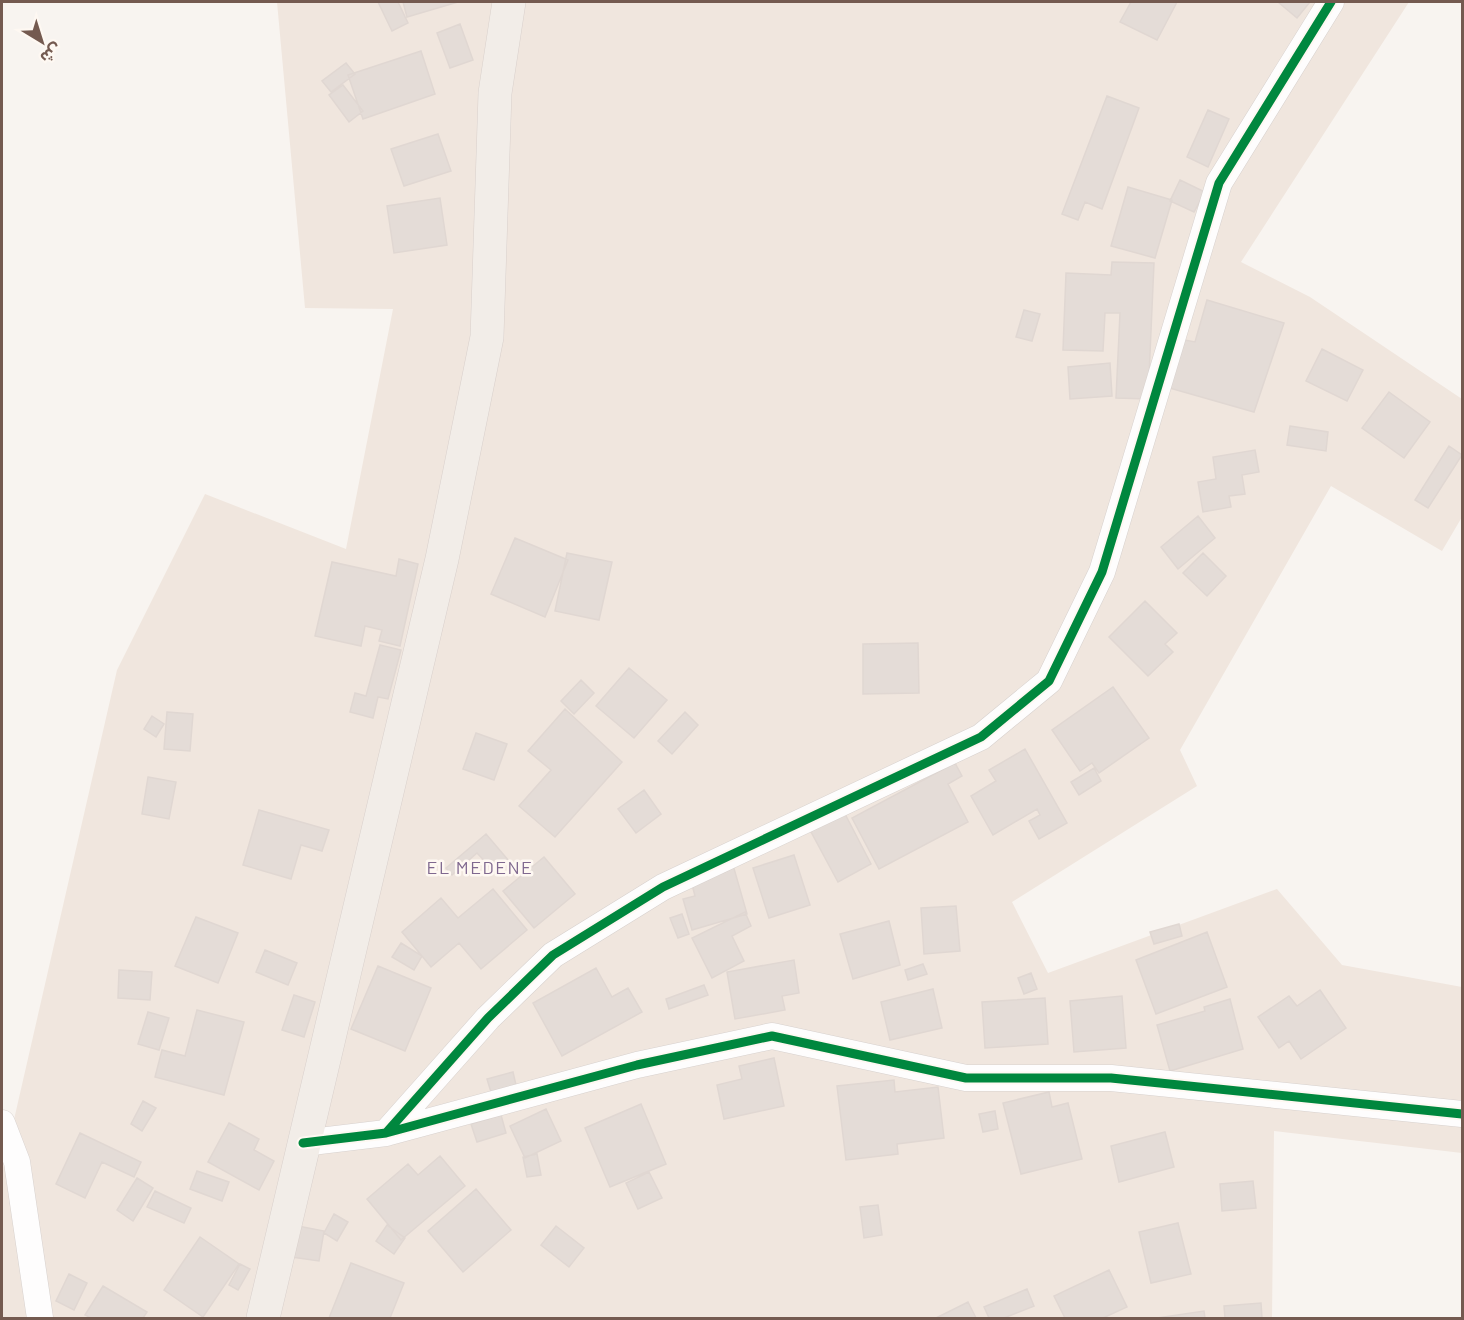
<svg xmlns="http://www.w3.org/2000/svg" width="1464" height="1320" font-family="Barlow,'Noto Sans Arabic',sans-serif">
  <rect width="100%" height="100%" fill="#f8f4f0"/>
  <path fill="#f0e6de" d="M277,2H1409L1241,262L1310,297L1462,399V517L1442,551L1331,486L1180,750L1197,786L1012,902L1048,973L1277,889L1342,965L1462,987V1153L1274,1131L1272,1318H2V1172L117,670L205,494L346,549L393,309L305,308Z"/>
  <path fill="#e4dcd7" stroke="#e0d7d2" stroke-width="1.5" d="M378,2H398L408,23L392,31Z
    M403,2H458L407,17Z
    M1131,2H1177L1157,40L1120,22Z
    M1278,2H1310L1297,18Z
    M460,24L473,60L450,68L437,33Z
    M421,51L435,94L363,119L348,75Z
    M346,63L355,74L331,92L322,81Z
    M343,85L363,111L349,122L329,95Z
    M1107,96L1139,108L1102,209L1085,202L1078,220L1062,214Z
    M1208,110L1229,119L1208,167L1187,157Z
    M438,134L451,171L404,186L391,149Z
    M1180,180L1205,192L1194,212L1170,201Z
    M1128,187L1172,200L1155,258L1111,246Z
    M440,198L447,245L394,253L387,206Z
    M1112,262L1154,263L1148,399L1116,398L1120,313H1105L1103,351L1063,350L1066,273L1111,275Z
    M1207,300L1284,323L1254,412L1166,387L1180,339L1195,342Z
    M1024,310L1040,314L1032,341L1016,337Z
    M1322,349L1363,370L1347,401L1306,381Z
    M1110,363L1112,396L1070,399L1068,367Z
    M1389,392L1430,422L1404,458L1362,428Z
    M1290,426L1328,432L1326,451L1287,445Z
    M1449,446L1462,455L1428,508L1415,500Z
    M1255,450L1259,472L1242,475L1245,494L1229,496L1231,507L1203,512L1198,482L1216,479L1213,457Z
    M1198,516L1215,538L1178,569L1161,547Z
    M515,538L568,560L545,617L491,594Z
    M567,553L612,562L599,620L555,611Z
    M1203,553L1226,576L1207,596L1183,573Z
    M399,559L418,564L400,646L379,641L382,630L365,626L361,646L315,636L332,562L396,576Z
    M1145,601L1177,633L1165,644L1173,652L1148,676L1109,637Z
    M918,643L919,693L863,694V644Z
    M380,645L401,650L388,699L378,697L373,718L350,712L355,693L366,696Z
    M629,668L667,700L634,738L596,706Z
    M581,680L594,693L574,714L561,701Z
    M1113,687L1149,738L1099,773L1092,763L1080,771L1052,730Z
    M565,709L622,762L555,837L519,806L551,770L528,751Z
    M167,712L193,714L190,751L164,749Z
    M685,712L698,725L672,754L658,741Z
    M152,716L164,724L156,737L144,729Z
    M476,733L507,744L494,780L463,769Z
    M1025,749L1067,823L1039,839L1029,821L1040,815L1037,809L993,835L971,796L996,781L989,770Z
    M955,763L962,776L948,784L968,822L879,869L852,818Z
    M1094,768L1101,781L1079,795L1071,782Z
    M148,777L176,782L169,819L142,814Z
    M644,790L661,814L636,833L618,809Z
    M259,810L329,830L322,851L301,845L291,879L243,865Z
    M844,812L871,864L838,882L810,830Z
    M486,834L509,861L495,872L477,853L452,875L446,868Z
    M794,855L810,905L769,918L753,868Z
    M544,857L575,894L534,928L503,891Z
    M733,865L747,914L692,930L683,899L695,896L690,877Z
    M493,889L527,930L481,969L459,943L431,967L402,932L441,898L458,918Z
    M956,906L960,951L924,954L921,908Z
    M745,912L751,926L732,936L744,961L712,978L692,938Z
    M682,914L689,934L678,938L670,918Z
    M196,917L238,933L218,983L175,966Z
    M889,921L900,965L853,979L840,934Z
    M1179,924L1182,936L1154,944L1150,932Z
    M1207,932L1227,987L1156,1014L1136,960Z
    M401,943L422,956L414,970L392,957Z
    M265,950L297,963L288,985L256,972Z
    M794,960L799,993L782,996L785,1010L735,1019L727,972Z
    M923,964L927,974L908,980L905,970Z
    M378,966L431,988L405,1051L351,1029Z
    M596,968L612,997L628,988L642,1012L562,1056L533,1003Z
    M119,970L152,972L150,1000L118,998Z
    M1031,973L1037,989L1024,994L1018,978Z
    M704,985L708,995L669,1009L666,999Z
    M933,989L942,1028L890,1040L881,1002Z
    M1320,990L1346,1028L1301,1059L1289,1041L1279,1048L1258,1017L1289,996L1297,1006Z
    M294,995L315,1002L304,1037L282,1030Z
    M1122,996L1126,1048L1074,1052L1070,1001Z
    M1045,998L1048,1044L985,1048L982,1002Z
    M1230,999L1243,1049L1170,1071L1157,1025L1205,1011L1204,1007Z
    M197,1010L244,1022L224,1095L155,1077L162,1050L185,1056Z
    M148,1012L169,1018L159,1050L138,1044Z
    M774,1058L784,1106L724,1119L717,1085L742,1079L739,1066Z
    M513,1072L516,1085L491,1092L487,1079Z
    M894,1080L895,1092L938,1087L944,1138L897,1144L898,1154L846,1160L837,1086Z
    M1049,1092L1052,1107L1068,1103L1082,1159L1021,1174L1003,1103Z
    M143,1101L156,1108L142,1131L131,1124Z
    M641,1104L666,1164L610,1187L585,1128Z
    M546,1109L561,1141L525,1158L510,1126Z
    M995,1111L998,1129L983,1132L979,1114Z
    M501,1115L506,1133L477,1142L471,1124Z
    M229,1123L259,1139L254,1150L274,1161L259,1190L208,1162Z
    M1165,1132L1174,1167L1119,1182L1111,1146Z
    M80,1133L141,1162L134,1177L102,1162L85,1198L56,1184Z
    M537,1154L541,1175L527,1177L523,1157Z
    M440,1156L465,1186L401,1240L367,1199L408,1164L418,1175Z
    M197,1171L229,1182L222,1201L190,1189Z
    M649,1172L662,1198L638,1209L626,1183Z
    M137,1178L153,1188L133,1221L117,1210Z
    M1253,1181L1256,1208L1222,1211L1220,1184Z
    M476,1189L511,1230L463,1272L428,1231Z
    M155,1191L191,1208L184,1223L147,1207Z
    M878,1205L882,1235L864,1238L860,1207Z
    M334,1214L348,1222L337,1241L324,1233Z
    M1178,1223L1191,1274L1151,1283L1139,1232Z
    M387,1225L405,1238L394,1254L376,1241Z
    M298,1226L324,1231L319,1261L292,1257Z
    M556,1226L584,1248L569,1267L541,1245Z
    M200,1237L239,1264L203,1317L164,1290Z
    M351,1263L404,1283L390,1318H329Z
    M240,1264L250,1269L238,1290L229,1285Z
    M1109,1270L1127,1307L1103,1318H1065L1054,1296Z
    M69,1274L87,1283L74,1310L56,1301Z
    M103,1286L147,1312L143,1318H91L85,1315Z
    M1027,1289L1034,1306L1004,1318H989L984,1307Z
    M968,1302L976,1318H936Z
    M1261,1303L1262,1318H1225L1224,1306Z
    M1204,1311L1205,1318H1157Z"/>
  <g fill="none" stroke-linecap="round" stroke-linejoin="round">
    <defs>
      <path id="minor" d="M2,1123L17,1162L40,1318
        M386,1133L637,1065L772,1036L966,1078H1111L1462,1114
        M303,1143L386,1133L488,1018L553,955L663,887L981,737L1049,681L1102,572L1219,183L1331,2"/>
      <path id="major" d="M263,1318L442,559L487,337L495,93L509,2"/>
    </defs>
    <use href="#minor" stroke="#d7d1ce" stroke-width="27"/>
    <use href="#major" stroke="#d9d0cc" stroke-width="34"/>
    <use href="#minor" stroke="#fefdfd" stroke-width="26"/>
    <use href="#major" stroke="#f2ede8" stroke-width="33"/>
    <defs>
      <path id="cycleway" d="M386,1133L637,1065L772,1036L966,1078H1111L1462,1114
        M303,1143L386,1133L488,1018L553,955L663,887L981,737L1049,681L1102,572L1219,183L1331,2"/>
    </defs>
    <use href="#cycleway" stroke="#fef8f2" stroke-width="13"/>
    <use href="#cycleway" stroke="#00873e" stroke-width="9"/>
  </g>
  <g text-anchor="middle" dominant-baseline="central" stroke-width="5" stroke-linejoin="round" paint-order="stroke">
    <g font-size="18" letter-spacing="1.5" fill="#7f688f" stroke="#fef8f2">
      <text x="480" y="867">EL MEDENE</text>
    </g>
  </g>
  <rect width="1464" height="1320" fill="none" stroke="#745a50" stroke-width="6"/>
  <g transform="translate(42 42) rotate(142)" stroke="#fef8f2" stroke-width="4.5" paint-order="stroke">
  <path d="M0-4.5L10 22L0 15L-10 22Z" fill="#745a50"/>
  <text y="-9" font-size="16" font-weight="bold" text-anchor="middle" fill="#745a50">ش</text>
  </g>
</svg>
